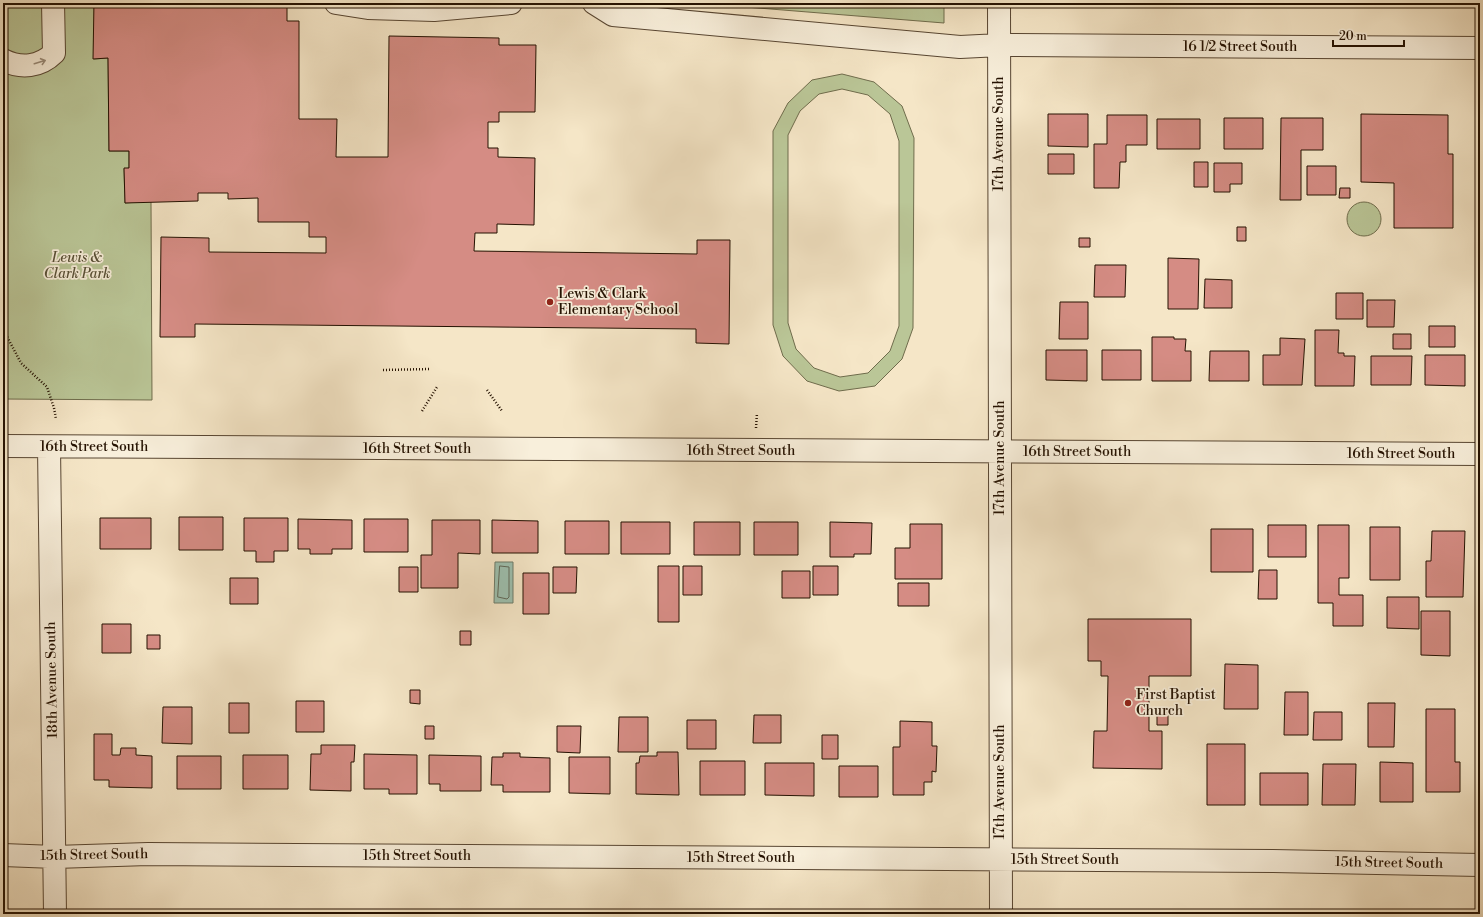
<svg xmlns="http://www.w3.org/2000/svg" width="1483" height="917" font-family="'Libre Bodoni',serif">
  <rect width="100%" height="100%" fill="#f5e6c7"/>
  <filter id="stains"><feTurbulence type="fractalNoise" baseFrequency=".005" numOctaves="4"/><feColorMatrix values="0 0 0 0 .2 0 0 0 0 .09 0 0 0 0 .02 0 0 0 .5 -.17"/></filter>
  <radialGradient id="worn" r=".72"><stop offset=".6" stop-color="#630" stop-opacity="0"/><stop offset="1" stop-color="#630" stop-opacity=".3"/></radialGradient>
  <path fill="#bac697" stroke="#6f6c4c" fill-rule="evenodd" d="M3,3H94V59L108,58L109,151H129V168L124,169L125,203L151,201L152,400L3,399Z
    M696,3H944V23Z
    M842,74L874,82L902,106L914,138L913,328L902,359L875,386L839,391L807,381L783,356L773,325V131L788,103L812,80ZM842,89L868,95L890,114L899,141V326L890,351L868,373L840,377L814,368L796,349L788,323V135L800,111L819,94Z
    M1347 219a17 17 0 1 1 34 0a17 17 0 1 1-34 0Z"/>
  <path fill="#9dc0af" stroke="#6d7a69" d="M495,562H513V603H494Z"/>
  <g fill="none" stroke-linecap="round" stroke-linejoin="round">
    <path stroke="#606858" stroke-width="1" d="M500,566L509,567V597L507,599L498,597Z"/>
  </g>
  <path fill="#d58c84" stroke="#241101" d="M94,3H287V21H299V119H337L336,157H388L389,36L499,38V45H536L535,112H499V122H488V148H498V157L535,158L534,225L497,224V233H475L474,251L697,254V240H730L729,344L696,343V329L195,324V337H160L161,237L209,238V252L326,253V237H309V222H258V198L228,199V193H198V201L125,203L124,168H129V151H109L108,58L93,59Z
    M1048,114H1088V147L1048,146Z
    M1361,114L1448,115V154H1453V228H1394V183L1361,182Z
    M1107,115H1147V145H1126V162H1120L1119,188H1094V144H1107Z
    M1224,118H1263V149H1224Z
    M1281,118H1323V150H1301V200H1280Z
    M1157,119H1200V149H1157Z
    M1048,154H1074V174H1048Z
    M1194,162H1208V187H1194Z
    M1214,163H1242V184H1230V192H1214Z
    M1307,166H1336V195H1307Z
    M1340,188H1350V198H1339Z
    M1237,227H1246V241H1237Z
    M1079,238H1090V247H1079Z
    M1168,258L1199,259L1198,309H1168Z
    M1095,265H1126L1125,297H1094Z
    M1205,279L1232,280V308H1204Z
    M1336,293H1363V319H1336Z
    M1367,300H1395L1394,327H1367Z
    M1060,302H1088V339H1059Z
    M1429,326H1455V347H1429Z
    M1315,330H1339L1338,353H1344V356H1355L1354,386H1315Z
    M1393,334H1411V349H1393Z
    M1152,337H1174V339H1186L1185,351H1191V381H1152Z
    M1280,338L1305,339L1302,385H1263V355H1280Z
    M1046,350H1087V381L1046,380Z
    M1102,350H1141V380H1102Z
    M1210,351H1249V381H1209Z
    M1425,355H1465V386L1425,385Z
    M1371,356H1412L1411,385H1371Z
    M179,517H223V550H179Z
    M100,518H151V549H100Z
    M244,518H288V551H274V562H256V551H244Z
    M298,519L352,520V549H332V554H310V549H298Z
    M364,519H408V552H364Z
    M432,520H480V554L458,553V588H421V555H432Z
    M492,520L538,521V553H492Z
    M565,521H609V554H565Z
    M621,522H670V554H621Z
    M694,522H740V555H694Z
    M754,522H798V555H754Z
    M830,522L872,523L871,554H854V557H830Z
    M910,524H942V579H895V548H910Z
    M1268,525H1306V557H1268Z
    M1318,525H1349V578H1339V595H1363V626H1333V603H1318Z
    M1370,527H1400V580H1370Z
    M1211,529H1253V572H1211Z
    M1432,531H1465L1463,597H1426V561H1431Z
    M658,566H679V622H658Z
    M683,566H702V595H683Z
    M813,566H838V595H813Z
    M399,567H418V592H399Z
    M553,567H577L576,593H553Z
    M1259,570H1277V599H1258Z
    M782,571H810V598H782Z
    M523,573H549V614H523Z
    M230,578H258V604H230Z
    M898,583H929V606H898Z
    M1387,597H1419V629L1387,628Z
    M1421,611H1450V656L1421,655Z
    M1088,619H1191V676H1149V731H1162V769L1093,768L1094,731H1107L1108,676H1101V661H1088Z
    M102,624H131V653H102Z
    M460,631H471V645H460Z
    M147,635H160V649H147Z
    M1225,664L1258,665V709H1224Z
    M410,690H420V704L410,703Z
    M1285,692H1308V735H1284Z
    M296,701H324V732H296Z
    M229,703H249V733H229Z
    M1368,703H1395L1394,747H1368Z
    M163,707H192V744L162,743Z
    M1426,709H1455V762H1460V792H1426Z
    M1157,712H1168V725H1157Z
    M1314,712H1342V740H1313Z
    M754,715H781V743H753Z
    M619,717H648V752H618Z
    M687,720H716V749H687Z
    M900,721L932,722V746H937L936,772L932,771V782H924V795H893V747H900Z
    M425,726H434V739H425Z
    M557,726H581L580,753L557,752Z
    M94,734H112V755H120L121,748H136V755L152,756V788L109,787V780H94Z
    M822,735H838V759H822Z
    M1207,744H1245V805H1207Z
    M321,745H355L354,762H351V791L310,790L311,754H321Z
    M657,752H678L679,795L636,794V763H639L640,756H657Z
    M503,753H520V757L550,758V792H503V785H491L492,757H503Z
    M364,754L417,755V794H389V789H364Z
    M243,755H288V789H243Z
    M429,755L481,756V791H440V784H429Z
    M177,756H221V789H177Z
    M569,757H610V794L569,793Z
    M700,761H745V795H700Z
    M1380,762L1413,763V802H1380Z
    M765,763H814V796L765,795Z
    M1323,764H1356L1355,805H1322Z
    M839,766H878V797H839Z
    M1260,773H1308V805H1260Z"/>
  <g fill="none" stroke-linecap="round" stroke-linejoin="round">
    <defs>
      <path id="minor" d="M336,3L368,8L434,10L511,3
        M594,3L613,15L960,47L1000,45L1480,48
        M999,3L1001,914
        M3,60C21,69 40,67 54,53L53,3
        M3,446L1480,454
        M49,447L55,914
        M3,855L55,857L148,854L1273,861L1480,865"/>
    </defs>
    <use href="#minor" stroke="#584632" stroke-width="24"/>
    <path stroke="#241101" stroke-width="2.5" stroke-dasharray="1 2" stroke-linecap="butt" d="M3,329L21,363L47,387L54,408L56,419
      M383,370L429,369
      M487,390L502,411
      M422,411L437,387
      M756,428L757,413"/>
    <use href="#minor" stroke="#f8efdb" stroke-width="22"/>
  </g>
  <defs><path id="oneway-shaft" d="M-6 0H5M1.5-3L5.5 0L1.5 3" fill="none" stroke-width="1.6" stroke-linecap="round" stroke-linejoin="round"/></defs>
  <use stroke="#998b79" href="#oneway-shaft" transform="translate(40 62) rotate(-17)"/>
  <g fill="#8f2418" stroke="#f8efdb" stroke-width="1.5">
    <circle cx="550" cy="302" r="4"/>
    <circle cx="1128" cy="703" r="4"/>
  </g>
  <g text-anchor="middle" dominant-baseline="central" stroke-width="3.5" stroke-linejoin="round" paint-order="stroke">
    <g font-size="14" fill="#241101" stroke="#f8efdb">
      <text x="1240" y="47">16 1/2 Street South</text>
      <text transform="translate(999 134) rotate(-90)">17th Avenue South</text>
      <text x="94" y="447">16th Street South</text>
      <text x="417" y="449">16th Street South</text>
      <text x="741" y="451">16th Street South</text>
      <text x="1077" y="452">16th Street South</text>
      <text x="1401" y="454">16th Street South</text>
      <text transform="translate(1000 458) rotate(-90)">17th Avenue South</text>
      <text transform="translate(52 680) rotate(-91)">18th Avenue South</text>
      <text transform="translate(1000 782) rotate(-90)">17th Avenue South</text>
      <text transform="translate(94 855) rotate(-1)">15th Street South</text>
      <text x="417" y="856">15th Street South</text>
      <text x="741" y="858">15th Street South</text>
      <text x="1065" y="860">15th Street South</text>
      <text transform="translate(1389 863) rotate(1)">15th Street South</text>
    </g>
    <g font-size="14" font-style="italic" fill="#585036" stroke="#f8efdb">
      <text x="77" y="258">Lewis &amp;<tspan x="77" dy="16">Clark Park</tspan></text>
    </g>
    <g font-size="14" fill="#241101" stroke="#f8efdb" text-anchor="start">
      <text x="558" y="294">Lewis &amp; Clark<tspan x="558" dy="16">Elementary School</tspan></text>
      <text x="1136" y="695">First Baptist<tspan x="1136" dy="16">Church</tspan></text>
    </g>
  </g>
  <rect width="1483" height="917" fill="none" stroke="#f5e6c7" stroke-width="16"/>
  <rect x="4" y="4" width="1475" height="909" fill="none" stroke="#241101" stroke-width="2"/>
  <rect x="8" y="8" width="1467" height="901" fill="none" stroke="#241101"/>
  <path d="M1333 40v6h71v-6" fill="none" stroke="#241101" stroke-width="2"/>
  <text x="1339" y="40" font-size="12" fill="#241101" stroke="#f8efdb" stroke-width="3" paint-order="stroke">20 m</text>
  <rect width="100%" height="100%" filter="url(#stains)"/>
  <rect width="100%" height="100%" fill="url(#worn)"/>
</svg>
